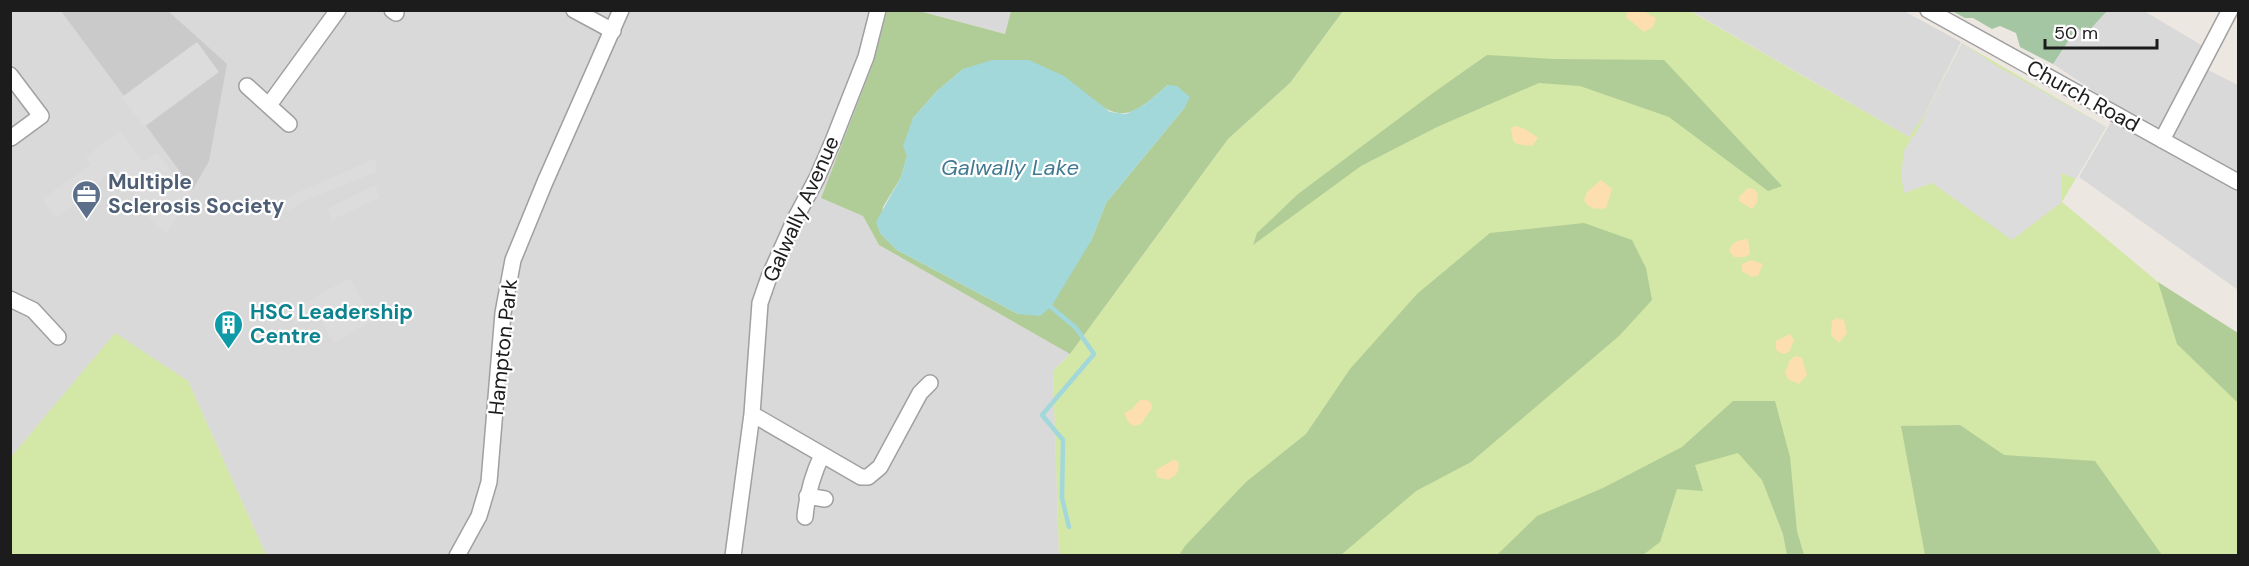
<svg xmlns="http://www.w3.org/2000/svg" width="2249" height="566" font-family="'DM Sans',sans-serif">
  <rect width="100%" height="100%" fill="#ede7e1"/>
  <path fill="#dad9d9" d="M11,11H887L874,61L821,198L863,216L879,245L1070,354L1053,371L1059,555H266L188,381L115,334L11,457Z
    M919,11H1011L1005,34Z
    M1691,11H1904L1961,42L1915,134L1909,137Z
    M2107,11H2144L2203,46L2194,63L2238,85V290L2079,177L2119,108L2053,64L2077,28L2086,34Z"/>
  <path fill="#cacaca" d="M61,11H168L227,64L209,161L193,189Z"/>
  <path fill="#d3e7a7" d="M1343,11H1690L1909,137L1927,111L1962,43L2106,127L2062,202L2158,282L2238,353V555H1059L1053,371L1070,354L1228,139L1290,83Z
    M115,333L188,381L266,555H11V457Z"/>
  <path fill="#b0cc97" fill-rule="evenodd" d="M887,11H919L1005,34L1011,11H1343L1290,83L1228,139L1070,354L879,245L863,216L821,198L874,61ZM963,69L1097,103C1128,126 1143,105 1168,85L1185,107L1106,203L1091,241L1018,314L897,250L880,233L883,207L901,177L907,156L913,118L937,91Z
    M1487,55L1554,59L1664,60L1782,186L1768,191L1669,117L1580,86L1539,83L1437,127L1361,166L1253,245L1257,233L1298,194L1433,93Z
    M1584,223L1632,240L1646,268L1652,300L1619,336L1471,462L1416,491L1341,555H1179L1185,546L1246,482L1306,434L1350,369L1417,294L1490,233Z
    M2158,282L2238,333V403L2177,344Z
    M1733,401H1775L1790,457L1797,531L1804,555H1787L1783,534L1762,480L1738,453L1695,465L1703,491L1677,489L1660,542L1643,555H1497L1537,516L1603,488L1682,447Z
    M1960,425L2004,455L2095,461L2162,555H1925L1901,426Z"/>
  <path fill="#fddfaf" d="M1643,11L1656,18L1653,27L1644,32L1626,17L1628,11Z
    M1516,126L1525,129L1538,138L1532,146L1517,144L1513,141L1511,128Z
    M1601,180L1612,189L1606,208C1596,210 1589,209 1584,200L1587,192Z
    M1748,188L1754,189L1758,194L1757,203L1752,209L1739,201V197Z
    M1748,239L1750,254L1745,257H1734L1729,251C1732,242 1738,240 1748,239Z
    M1751,260L1763,264L1758,276L1752,277L1742,271V264Z
    M1837,318L1844,320L1847,333L1839,343L1831,335L1832,321Z
    M1790,334L1794,340L1789,352L1783,354L1776,350V341Z
    M1796,356L1802,358L1807,375L1799,384L1788,379L1785,373L1790,360Z
    M1140,400H1147L1151,403L1152,408L1141,424L1134,426L1128,422L1124,413L1132,409Z
    M1173,460L1178,461C1180,471 1177,475 1168,480L1157,477L1156,470Z"/>
  <path fill="#a4c6a3" d="M1952,11H2107L2086,34L2077,28L2053,64L2020,47L2016,33L2000,26L1992,29L1973,18H1965Z"/>
  <path fill="#dcdcdc" d="M197,42L219,72L144,127L122,97Z
    M1962,43L1997,66L2106,127L2076,179L2062,173V202L2012,240L1932,183L1904,193L1901,175L1904,151L1912,137L1915,135Z
    M120,131L143,162L157,153L190,195L166,234L156,226L117,169L89,188L91,192L55,218L42,199L91,165L86,157Z
    M376,158V172L301,202L289,211L281,205L292,195Z
    M375,185L380,197L332,220L327,209Z
    M349,278L374,320L334,343L316,312L295,324L288,313Z"/>
  <path fill="#a2d8da" d="M992,60H1029L1064,76L1110,112L1126,114L1144,105L1168,85L1177,86L1190,97L1185,107L1106,203L1091,241L1051,307L1040,316L1018,314L897,250L880,233L876,222L901,177L907,156L903,146L913,118L937,91L963,69Z"/>
  <g fill="none" stroke-linecap="round" stroke-linejoin="round">
    <path stroke="#a2d8da" stroke-width="4.5" d="M1051,307L1076,328L1094,354L1042,415L1063,440L1062,498L1069,527"/>
    <defs>
      <path id="minor" d="M392,10L396,13
        M574,10L613,31
        M1928,10L2238,182
        M10,75L41,116L11,138
        M247,86L289,124
        M269,105L338,10
        M2162,140L2230,10
        M10,299L33,310L58,337
        M752,414L861,477H868L880,467L920,393L930,383
        M807,496L825,499
        M805,517C807,494 812,476 822,455
        M457,556L479,516L489,482L503,313L513,260L545,182L621,10
        M733,556L752,414L760,303L769,277L795,219L817,178L833,141L866,57L878,10"/>
    </defs>
    <use href="#minor" stroke="#a0a0a0" stroke-width="18"/>
    <use href="#minor" stroke="#fff" stroke-width="15"/>
  </g>
  <defs>
    <symbol id="office-pin" viewBox="-11 -11 22 30"><path d="M0 17L-7.5 6A9.5 9.5 0 1 1 7.5 6Z" fill="#5c6f8a" stroke="#fff"/><path d="M-6-3h4V-5.5h4V-3h4V5H-6ZM-1-4.5V-3h2v-1.5ZM-6 0V1H6V0Z" fill="#fff"/></symbol>
    <symbol id="building-pin" viewBox="-11 -11 22 30"><path d="M0 17L-7.5 6A9.5 9.5 0 1 1 7.5 6Z" fill="#0f9aa8" stroke="#fff"/><path d="M-4-6H4V6H1V3H-1V6H-4ZM-2.5-4.3h1.7v1.8h-1.7ZM.8-4.3h1.7v1.8H.8ZM-2.5-1h1.7V.8h-1.7ZM.8-1h1.7V.8H.8Z" fill="#fff"/></symbol>
  </defs>
  <g fill-rule="evenodd">
    <use href="#office-pin" x="70" y="178" width="33" height="45"/>
    <use href="#building-pin" x="212" y="308" width="33" height="45"/>
  </g>
  <g text-anchor="middle" dominant-baseline="central" stroke-width="4.5" stroke-linejoin="round" paint-order="stroke">
    <g font-size="21" fill="#1c1c1c" stroke="#fff">
      <text transform="translate(2083 96) rotate(29)">Church Road</text>
      <text transform="translate(801 209) rotate(-66)">Galwally Avenue</text>
      <text transform="translate(503 347) rotate(-84)">Hampton Park</text>
    </g>
    <g font-size="21" font-weight="bold" fill="#4e5e75" stroke="#fff" text-anchor="start">
      <text x="108" y="182">Multiple<tspan x="108" dy="24">Sclerosis Society</tspan></text>
    </g>
    <g font-size="21" font-weight="bold" fill="#0d838f" stroke="#fff" text-anchor="start">
      <text x="250" y="312">HSC Leadership<tspan x="250" dy="24">Centre</tspan></text>
    </g>
    <g font-size="22" font-style="italic" fill="#427992" stroke="#fff">
      <text x="1010" y="167">Galwally Lake</text>
    </g>
  </g>
  <rect width="2249" height="566" fill="none" stroke="#1c1c1c" stroke-width="24"/>
  <path d="M2045 39v9h112v-9" fill="none" stroke="#1c1c1c" stroke-width="3"/>
  <text x="2054" y="39" font-size="18" fill="#1c1c1c" stroke="#ffffff" stroke-width="4.5" paint-order="stroke">50 m</text>
</svg>
